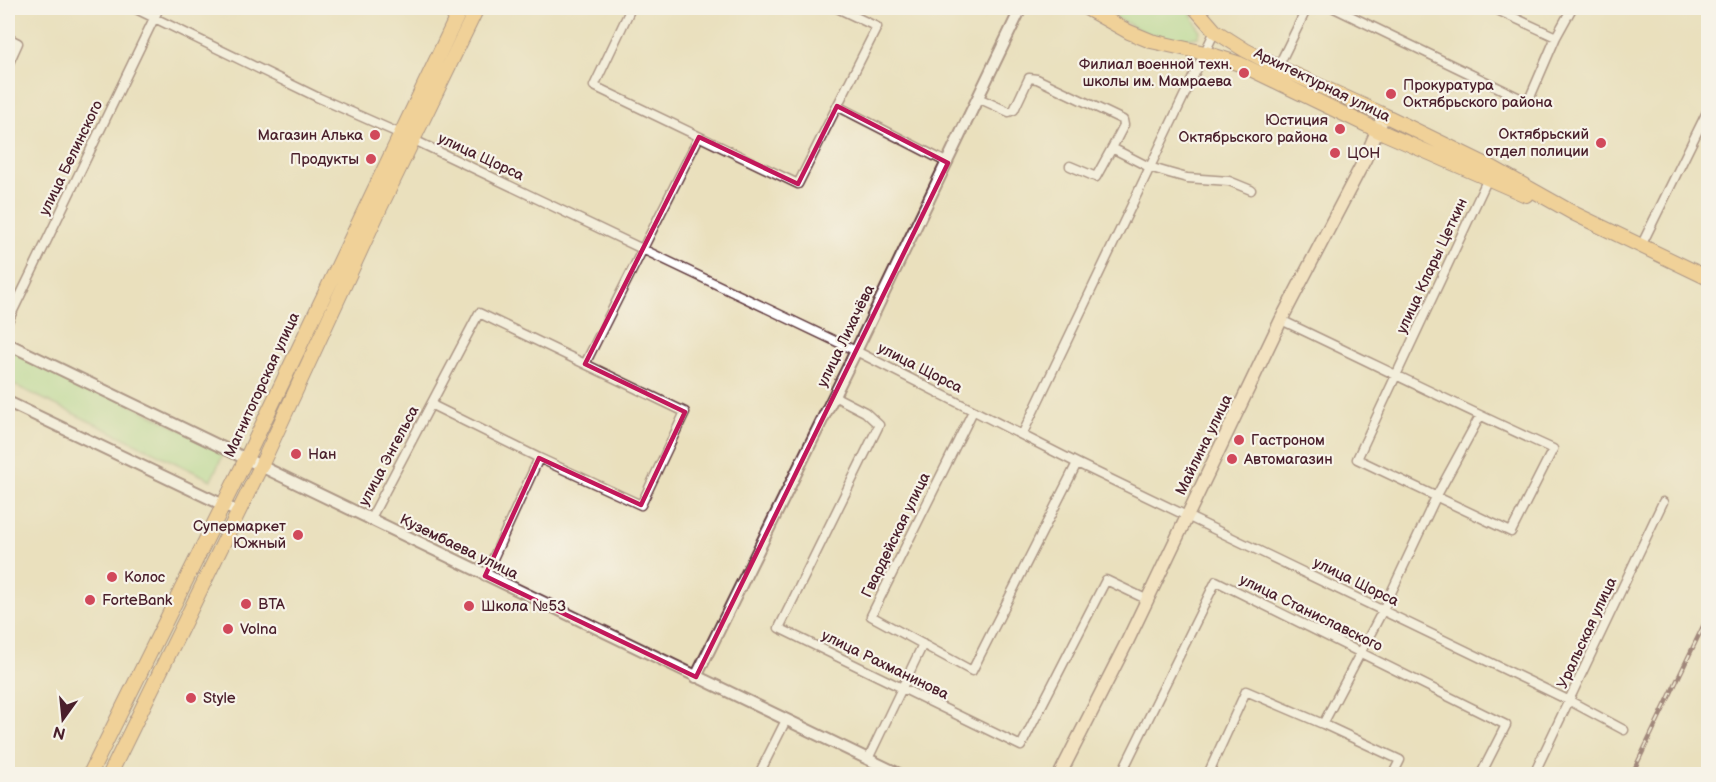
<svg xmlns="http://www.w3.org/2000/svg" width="1716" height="782" font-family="'Balsamiq Sans',sans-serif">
  <rect width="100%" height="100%" fill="#f7f3e8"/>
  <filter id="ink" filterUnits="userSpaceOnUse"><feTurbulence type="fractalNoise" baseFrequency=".0167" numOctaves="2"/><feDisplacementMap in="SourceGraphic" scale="12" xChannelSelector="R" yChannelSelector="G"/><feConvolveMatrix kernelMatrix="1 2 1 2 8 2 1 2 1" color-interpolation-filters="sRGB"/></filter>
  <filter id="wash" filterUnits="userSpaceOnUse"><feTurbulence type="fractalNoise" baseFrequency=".008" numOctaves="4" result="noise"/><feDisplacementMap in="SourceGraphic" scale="24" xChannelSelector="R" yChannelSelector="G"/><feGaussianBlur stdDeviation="1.35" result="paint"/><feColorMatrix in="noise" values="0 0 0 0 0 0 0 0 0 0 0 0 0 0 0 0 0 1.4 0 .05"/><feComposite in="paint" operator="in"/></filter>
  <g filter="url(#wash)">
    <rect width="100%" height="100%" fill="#eae0bd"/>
    <path fill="#a3dd8f" stroke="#767e5d" stroke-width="1.5" d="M1097,8H1184L1190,12L1200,31L1198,37L1174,41L1146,33Z
      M8,344L225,451L211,480L8,382Z"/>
  </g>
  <g filter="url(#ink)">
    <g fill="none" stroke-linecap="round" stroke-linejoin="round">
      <defs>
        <path id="minor" d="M134,8L317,97L412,139L856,351L1077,463L1570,701L1624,730
          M631,8L594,86L798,184L877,27L837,8
          M1334,8L1528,102L1556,37L1572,8
          M1493,8L1556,37
          M8,38L18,43L8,65
          M1278,67L1307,8
          M978,98L1009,112L1014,110L1029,78L1037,79L1123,120L1124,125L1112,148L1149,167L1169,173L1187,178L1229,181L1251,190
          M837,106L948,163
          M1070,166L1096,177L1112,148
          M1641,246L1708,110
          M1281,320C1372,363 1462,408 1553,449L1511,532L1357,459L1490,174
          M8,321L159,8
          M585,364L699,137
          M834,396L865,412L879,425L779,628L1021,746L1106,580L1148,600
          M973,411L871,616L972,671L1077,463
          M1022,435L1215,31
          M370,520L479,313L685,412L641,505L539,458L432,405
          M485,576L539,458
          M1323,724L1383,610L1436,497L1480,416
          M868,759L923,644
          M759,774L786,720
          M1121,774L1216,581L1506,725L1481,774
          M1208,774L1246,691L1323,724L1400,760L1393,774
          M1534,774L1663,502"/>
        <path id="tertiary" d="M8,344L899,774
          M8,402L238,512
          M696,677L856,351L1021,8"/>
        <path id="secondary" d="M1060,774L1127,642L1281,320L1365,159L1384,115"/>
        <path id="primary" d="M1086,8L1129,32L1151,41L1205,53L1240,64L1377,130L1526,195
          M1195,8L1215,31L1245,50L1278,67L1384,115L1493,168L1575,214L1708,278
          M90,774L246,459L461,8
          M110,774L261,466L380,208L477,8"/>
      </defs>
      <use href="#minor" stroke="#623c41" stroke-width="11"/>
      <use href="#tertiary" stroke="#623c41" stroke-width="14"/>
      <use href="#secondary" stroke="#623c41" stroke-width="15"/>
      <use href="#primary" stroke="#623c41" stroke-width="16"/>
      <use href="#minor" stroke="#fff" stroke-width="8"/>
      <use href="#tertiary" stroke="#fff" stroke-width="10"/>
      <use href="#secondary" stroke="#fce5c4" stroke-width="12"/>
      <use href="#primary" stroke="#f8bf6c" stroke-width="14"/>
      <defs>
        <path id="rail" d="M1632,774L1708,616"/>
      </defs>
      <use href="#rail" stroke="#4a1f2b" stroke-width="4.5"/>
      <use href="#rail" stroke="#f7f3e8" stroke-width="2" stroke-dasharray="7" stroke-linecap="butt"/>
    </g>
  </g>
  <path d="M0 0H1716V782H0ZM837,106L948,163L696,677L485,576L539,458L641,505L685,412L585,364L699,137L798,184Z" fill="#eae0bd" fill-opacity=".55" fill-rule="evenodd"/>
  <path fill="none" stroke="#c2185b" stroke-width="4.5" stroke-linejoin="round" d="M837,106L948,163L696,677L485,576L539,458L641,505L685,412L585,364L699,137L798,184Z"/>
  <g fill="#d1495b" stroke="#f7f3e8" stroke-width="2">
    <circle cx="1244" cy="73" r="6"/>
    <circle cx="1391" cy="94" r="6"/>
    <circle cx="1340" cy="129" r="6"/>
    <circle cx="375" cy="135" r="6"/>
    <circle cx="1601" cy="143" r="6"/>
    <circle cx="1335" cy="153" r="6"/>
    <circle cx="371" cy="159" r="6"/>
    <circle cx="1239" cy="440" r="6"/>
    <circle cx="296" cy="454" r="6"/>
    <circle cx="1232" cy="459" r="6"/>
    <circle cx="298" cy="535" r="6"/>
    <circle cx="112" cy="577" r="6"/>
    <circle cx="90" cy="600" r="6"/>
    <circle cx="246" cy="604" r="6"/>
    <circle cx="469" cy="606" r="6"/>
    <circle cx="228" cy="629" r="6"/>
    <circle cx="191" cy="698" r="6"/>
  </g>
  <g text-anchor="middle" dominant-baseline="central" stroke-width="4.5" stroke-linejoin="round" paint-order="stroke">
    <g font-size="15" fill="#4a1f2b" stroke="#f7f3e8" text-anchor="start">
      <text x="1232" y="64" text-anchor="end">Филиал военной техн.<tspan x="1232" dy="17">школы им. Мамраева</tspan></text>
      <text x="1403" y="85">Прокуратура<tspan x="1403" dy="17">Октябрьского района</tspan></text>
      <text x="1328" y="120" text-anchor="end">Юстиция<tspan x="1328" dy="17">Октябрьского района</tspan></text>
      <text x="1589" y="134" text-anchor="end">Октябрьский<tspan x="1589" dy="17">отдел полиции</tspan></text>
      <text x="363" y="135" text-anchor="end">Магазин Алька</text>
      <text x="1347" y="153">ЦОН</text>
      <text x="359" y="159" text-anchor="end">Продукты</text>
      <text x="1251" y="440">Гастроном</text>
      <text x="308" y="454">Нан</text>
      <text x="1244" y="459">Автомагазин</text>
      <text x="286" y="526" text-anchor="end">Супермаркет<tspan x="286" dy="17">Южный</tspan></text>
      <text x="124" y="577">Колос</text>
      <text x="102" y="600">ForteBank</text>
      <text x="258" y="604">BTA</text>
      <text x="481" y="606">Школа №53</text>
      <text x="240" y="629">Volna</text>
      <text x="203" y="698">Style</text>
    </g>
    <g font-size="15" fill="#4a1f2b" stroke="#f7f3e8">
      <text transform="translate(1322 85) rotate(26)">Архитектурная улица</text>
      <text transform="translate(481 157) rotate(25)">улица Щорса</text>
      <text transform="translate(71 158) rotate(-64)">улица Белинского</text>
      <text transform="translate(1432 266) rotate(-65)">улица Клары Цеткин</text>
      <text transform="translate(846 336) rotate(-64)">улица Лихачёва</text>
      <text transform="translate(920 368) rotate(27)">улица Щорса</text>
      <text transform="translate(262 385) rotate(-65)">Магнитогорская улица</text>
      <text transform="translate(1204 445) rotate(-64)">Майлина улица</text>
      <text transform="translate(389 456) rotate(-62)">улица Энгельса</text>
      <text transform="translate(896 535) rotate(-64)">Гвардейская улица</text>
      <text transform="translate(459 547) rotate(26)">Кузембаева улица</text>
      <text transform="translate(1356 582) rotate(26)">улица Щорса</text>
      <text transform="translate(1311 613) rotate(26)">улица Станиславского</text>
      <text transform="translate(1587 633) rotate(-65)">Уральская улица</text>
      <text transform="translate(885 665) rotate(26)">улица Рахманинова</text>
    </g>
  </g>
  <rect width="1716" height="782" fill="none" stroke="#f7f3e8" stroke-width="30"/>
  <g transform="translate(63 719) rotate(195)" stroke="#f7f3e8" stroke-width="4.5" paint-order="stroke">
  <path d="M0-4.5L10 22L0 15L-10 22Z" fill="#4a1f2b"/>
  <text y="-9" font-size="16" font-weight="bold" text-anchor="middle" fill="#4a1f2b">N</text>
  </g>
</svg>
